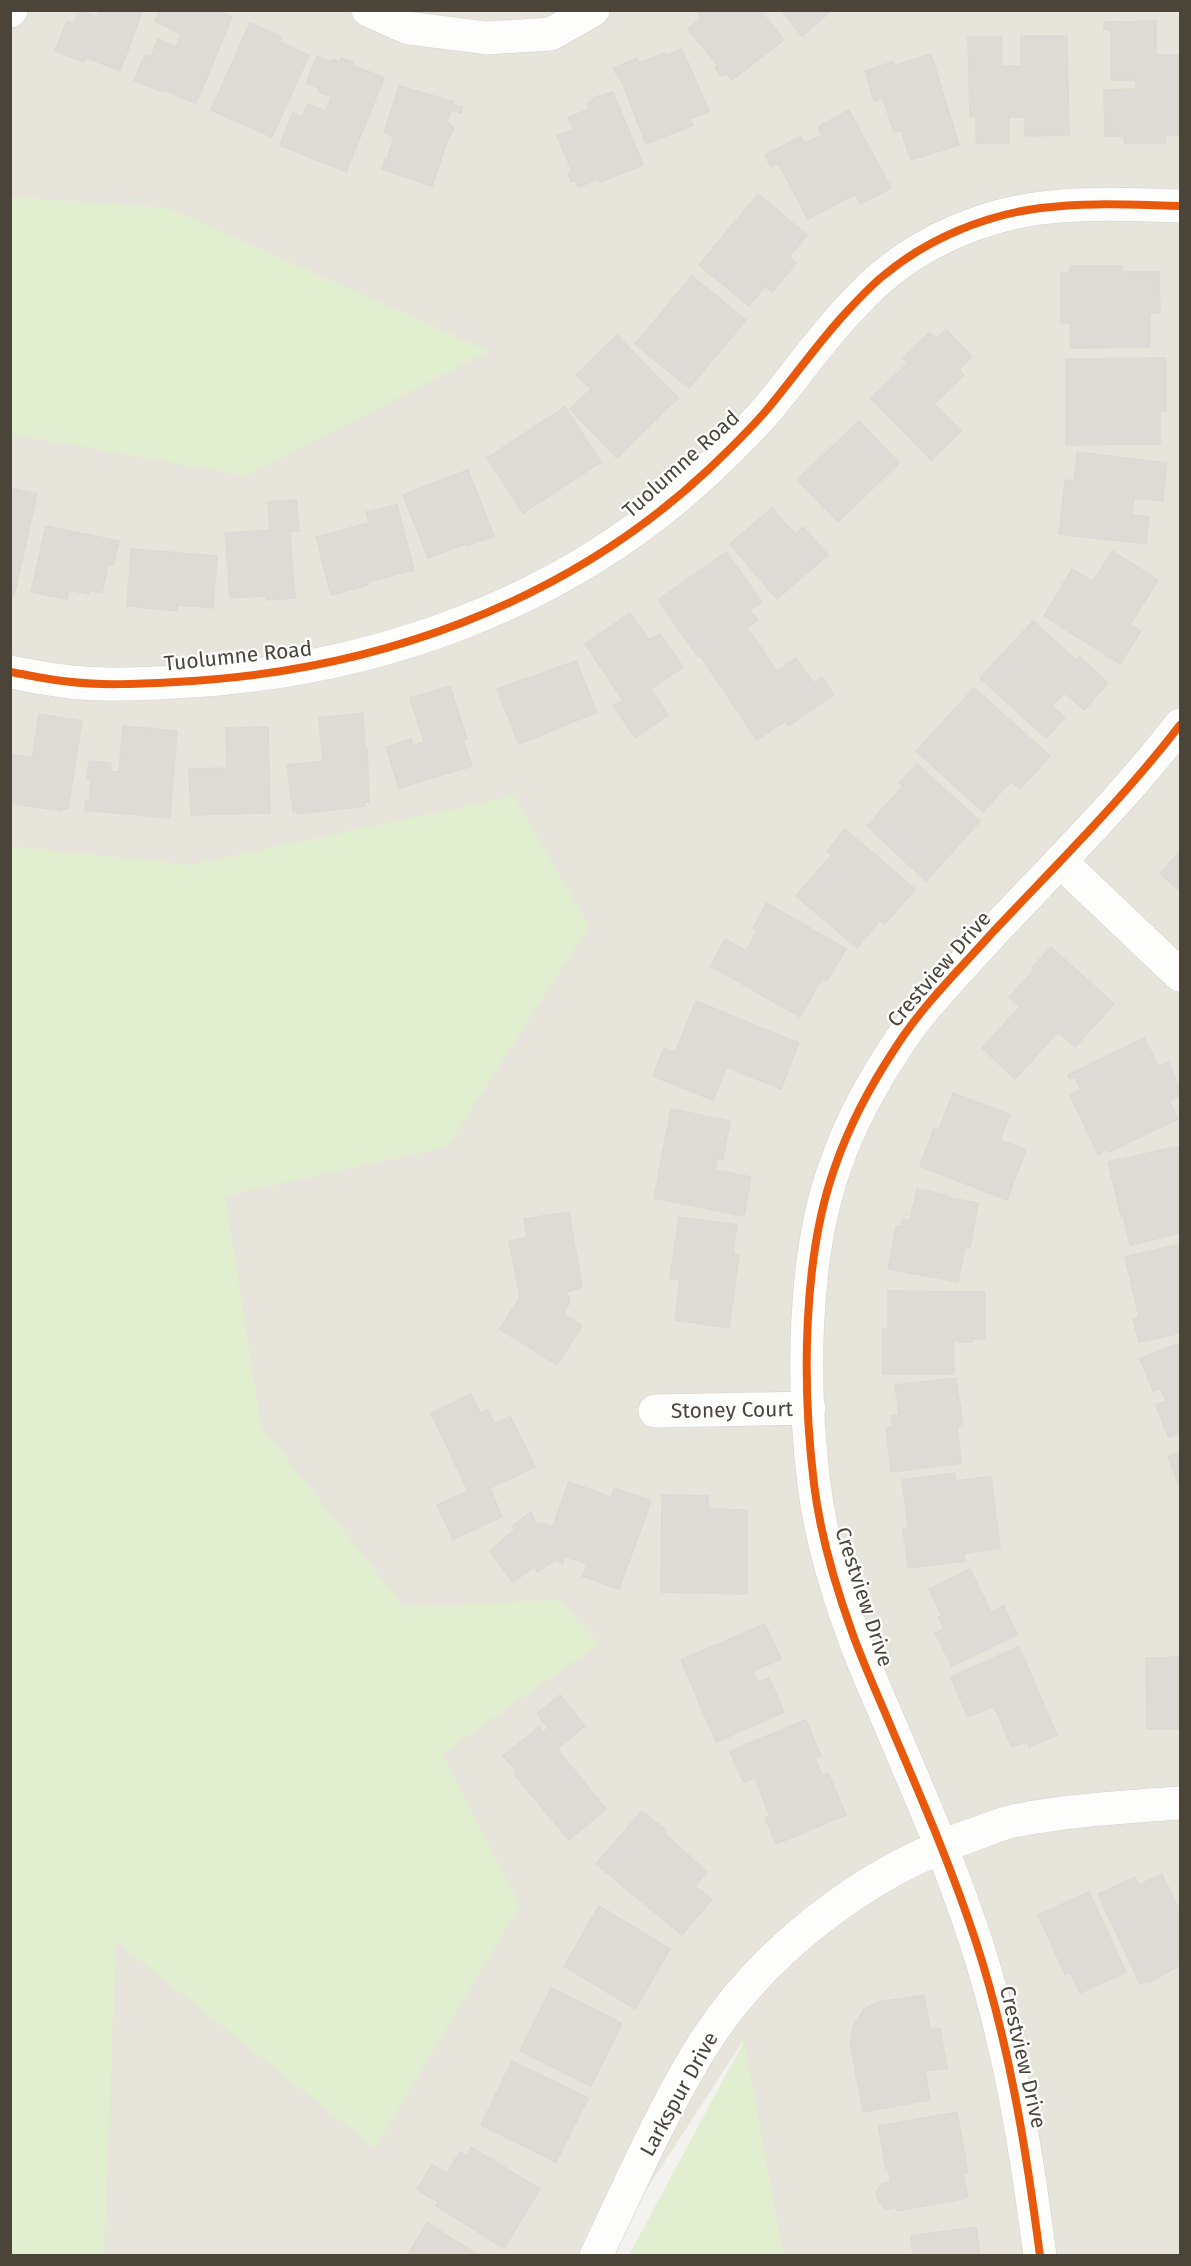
<svg xmlns="http://www.w3.org/2000/svg" width="1191" height="2266" font-family="'Fira Sans',sans-serif">
  <rect width="100%" height="100%" fill="#f4f2ee"/>
  <path fill="#e7e4dc" d="M11,11H1180V2255H783L743,2041L604,2255L11,2256Z"/>
  <path fill="#e1eecf" d="M11,197L169,208L489,351L246,476L11,434Z
    M514,796L589,926L447,1147L225,1196L261,1426L404,1607L558,1600L599,1644L442,1754L520,1905L375,2148L116,1941L104,2255H11V846L189,865Z
    M744,2041L783,2255H629Z"/>
  <path fill="#dedbd6" stroke="#dcd9d4" stroke-width="1.5" d="M79,10L97,17L99,10H143L120,71L86,57L84,62L55,51L67,21L74,24Z
    M160,10H217L232,17L196,103L164,90L163,92L134,80L145,55L151,57L158,39L176,47L181,34L155,21Z
    M696,10H760L784,40L732,80L726,73L721,76L715,68L718,66L688,29L701,18Z
    M781,10H832L802,36Z
    M1156,21V55H1180V135H1165V143H1124V136H1105L1104,90L1136,89V80H1111V30L1104,29V22Z
    M250,23L282,37L279,42L309,55L272,137L211,110Z
    M1021,36H1067L1069,135L1025,136V117H1009V143H976V117H970L968,37H1002V66H1021Z
    M682,49L709,111L690,119L693,125L646,144L620,77L618,78L614,68L637,58L639,63L664,53L665,56Z
    M931,54L959,145L911,160L901,130L894,132L883,98L874,101L865,71L893,62L894,66Z
    M317,56L332,62L333,59L340,62L341,58L353,62L352,65L384,78L346,172L280,145L293,113L302,117L308,104L325,111L332,97L318,91L319,88L306,83Z
    M399,86L454,102L453,104L463,108L461,113L451,110L447,121L454,128L448,139L432,186L382,169L385,159L387,160L394,137L384,133Z
    M613,92L643,165L600,182L598,179L578,187L575,180L571,182L568,173L572,171L557,136L573,129L568,118L589,109L587,104L593,101L592,98Z
    M849,110L891,188L860,204L855,194L808,219L778,163L771,167L765,155L801,136L805,144L822,135L818,127Z
    M758,194L807,235L789,257L796,263L772,292L765,286L749,306L699,265Z
    M1070,266H1122V272H1159L1160,313H1150V347L1071,348L1070,323H1061V273H1070Z
    M692,276L746,320L689,388L635,344Z
    M946,329L972,357L959,369L964,375L934,404L961,431L931,460L871,398L908,363L903,358L929,333L936,339Z
    M617,335L678,398L617,458L570,409L591,389L576,375Z
    M1166,358V411H1160V444L1066,445V359Z
    M565,407L601,462L523,513L487,458Z
    M859,421L899,463L838,522L797,480Z
    M1077,452L1167,463L1163,501L1134,498L1132,515L1149,517L1146,544L1059,534L1065,480L1074,481Z
    M468,470L494,536L467,546L465,544L428,558L403,495Z
    M10,488L37,494L14,596L10,595Z
    M296,500L299,531L290,532L295,598L266,600V596L230,598L225,533L270,530L268,502Z
    M397,505L414,570L367,582L368,585L331,595L316,537L369,523L366,512Z
    M772,508L795,534L803,527L828,555L777,599L730,544Z
    M46,526L119,541L114,565L108,564L102,593L89,590L88,594L69,590L67,599L31,592Z
    M131,549L217,556L213,608L177,605V611L127,606Z
    M1112,551L1158,580L1130,625L1141,631L1120,664L1044,616L1072,569L1093,582Z
    M726,552L762,602L750,610L758,620L747,628L777,671L796,658L814,683L822,677L834,694L789,726L785,721L757,740L700,655L698,657L658,600Z
    M630,613L649,640L660,634L683,667L651,689L668,715L635,738L614,706L623,700L585,644Z
    M1033,621L1076,660L1079,656L1108,683L1084,710L1065,693L1052,706L1065,717L1046,738L980,678Z
    M576,661L597,712L519,744L497,689Z
    M450,686L467,739L463,740L472,766L399,788L386,747L411,739L413,746L424,742L410,698Z
    M974,688L1050,756L1020,789L1011,781L983,812L916,751Z
    M363,713L365,748H367L369,802L364,803L365,806L297,814V810L293,811L287,765L323,761L319,718Z
    M39,714L82,721L68,809L62,808V811L10,803V754L32,758Z
    M123,726L177,731L170,818L85,810L86,801H89L91,780L87,779L89,761L111,763L110,772H119Z
    M268,727L270,813L191,815L189,769L227,768L226,728Z
    M917,764L980,821L926,881L867,826L903,786L899,783Z
    M845,829L915,889L885,924L880,920L857,948L796,896L832,855L827,851Z
    M1180,851V891L1160,874Z
    M767,903L846,949L827,981L822,978L800,1017L711,966L725,939L746,951L757,931L753,928Z
    M1051,947L1114,1004L1075,1047L1058,1032L1015,1079L982,1048L1020,1007L1009,997L1035,969L1032,967Z
    M696,1001L799,1043L781,1089L727,1067L713,1100L653,1076L664,1048L675,1053Z
    M1144,1038L1159,1067L1168,1062L1180,1089V1095L1169,1101L1178,1119L1109,1152L1107,1149L1098,1154L1070,1095L1081,1090L1075,1077L1070,1079L1068,1075Z
    M953,1093L1010,1115L1000,1140L1026,1150L1007,1200L920,1166L934,1128L939,1130Z
    M671,1109L730,1121L723,1160L717,1159L715,1170L751,1177L744,1216L654,1198Z
    M1180,1146V1233L1130,1245L1123,1215L1121,1216L1108,1162Z
    M917,1189L947,1195L946,1197L978,1203L970,1248L965,1247L958,1282L888,1269L896,1226L902,1227L903,1219L910,1220Z
    M569,1212L582,1287L567,1292L570,1302L563,1314L582,1326L557,1365L500,1329L520,1297L509,1241L527,1238L524,1219Z
    M679,1217L737,1225L733,1254L739,1255L729,1328L675,1320L680,1280L670,1278Z
    M1180,1244V1333L1139,1342L1133,1319L1139,1317L1125,1257Z
    M888,1291L985,1292V1339H973V1342H958V1339H954V1374H883V1329L888,1330Z
    M1180,1343V1433L1168,1437L1156,1405L1166,1401L1160,1388L1153,1391L1140,1359Z
    M956,1378L963,1426L957,1427L961,1463L891,1472L886,1428L893,1427L891,1416L899,1415L895,1385Z
    M471,1394L480,1413L488,1410L494,1424L510,1416L535,1467L490,1488L502,1517L453,1539L437,1505L468,1491L431,1413Z
    M1180,1452V1488L1168,1457Z
    M955,1473L956,1481L991,1476L1000,1548L964,1553L965,1561L908,1568L903,1529L908,1528L902,1480Z
    M569,1482L611,1497L615,1488L651,1501L619,1589L582,1576L587,1564L564,1556L563,1564L555,1560L538,1572L534,1567L513,1582L489,1551L515,1530L512,1526L531,1512L537,1525L544,1523L552,1528Z
    M662,1495L708,1496V1509L747,1510V1594L661,1592Z
    M970,1569L991,1612L1004,1606L1017,1635L952,1666L935,1633L944,1629L938,1617L942,1616L929,1589Z
    M765,1624L781,1659L753,1671L758,1682L769,1678L784,1712L716,1742L681,1660Z
    M1019,1647L1057,1735L1029,1747L1027,1741L1012,1747L994,1706L968,1717L951,1677Z
    M1180,1657V1729H1147L1146,1658Z
    M560,1695L585,1726L557,1749L606,1809L569,1840L514,1774L517,1772L503,1756L539,1727L543,1732L548,1728L537,1714Z
    M806,1720L821,1756L815,1758L822,1775L828,1773L846,1815L776,1844L765,1818L770,1816L755,1778L743,1782L730,1751Z
    M642,1811L667,1831L665,1834L707,1872L695,1886L712,1899L682,1935L596,1864Z
    M1162,1874L1180,1912V1965L1149,1983L1148,1980L1140,1984L1098,1894L1135,1877L1139,1885Z
    M1089,1892L1126,1972L1080,1993L1070,1972L1065,1974L1038,1915Z
    M599,1906L670,1949L635,2009L564,1966Z
    M551,1988L622,2023L591,2086L520,2051Z
    M924,1995L930,2030L940,2029L947,2068L925,2071L930,2100L863,2112L850,2042H852L851,2038L854,2025L864,2009L878,2002Z
    M512,2061L588,2098L556,2162L481,2125Z
    M957,2112L968,2172L963,2173L968,2198L897,2211L896,2207L887,2209L883,2207L877,2198L876,2192L882,2184L891,2182L888,2167L886,2168L878,2126Z
    M471,2147L540,2189L504,2248L436,2206L438,2202L417,2189L432,2165L447,2173L460,2152L466,2156Z
    M427,2223L480,2256H407Z
    M976,2227L980,2256H913L911,2236Z"/>
  <g fill="none" stroke-linecap="round" stroke-linejoin="round">
    <defs>
      <path id="minor" d="M368,10L408,28L487,38L551,34L593,10
        M10,11L11,10
        M10,672C28,675 46,679 63,681C100,686 139,684 176,682C373,672 564,605 709,469C730,449 752,428 770,406C794,377 816,346 841,318C854,304 868,288 883,276C927,239 985,215 1041,208C1087,202 1134,205 1180,206
        M1060,861L1180,975
        M655,1411L809,1408
        M596,2256C628,2189 658,2120 696,2056C757,1954 863,1872 975,1834C987,1830 1000,1824 1013,1821C1069,1810 1124,1807 1180,1803
        M1040,2256C1026,2148 1009,2042 975,1939C952,1869 923,1802 894,1734C880,1700 864,1666 852,1632C835,1585 820,1533 814,1484C802,1386 802,1256 836,1164C850,1124 871,1085 894,1050C921,1007 958,971 992,933C1056,865 1123,799 1180,725"/>
    </defs>
    <use href="#minor" stroke="#d2d0cb" stroke-width="34"/>
    <use href="#minor" stroke="#fdfdfc" stroke-width="33"/>
    <defs>
      <path id="cycleway" d="M10,672C28,675 46,679 63,681C100,686 139,684 176,682C373,672 564,605 709,469C730,449 752,428 770,406C794,377 816,346 841,318C854,304 868,288 883,276C927,239 985,215 1041,208C1087,202 1134,205 1180,206
        M1040,2256C1026,2148 1009,2042 975,1939C952,1869 923,1802 894,1734C880,1700 864,1666 852,1632C835,1585 820,1533 814,1484C802,1386 802,1256 836,1164C850,1124 871,1085 894,1050C921,1007 958,971 992,933C1056,865 1123,799 1180,725"/>
    </defs>
    <use href="#cycleway" stroke="#fff" stroke-width="11"/>
    <use href="#cycleway" stroke="#e8590c" stroke-width="8"/>
  </g>
  <g text-anchor="middle" dominant-baseline="central" stroke-width="4.5" stroke-linejoin="round" paint-order="stroke">
    <g font-size="21" fill="#4b4439" stroke="#fff">
      <text transform="translate(681 464) rotate(-42)">Tuolumne Road</text>
      <text transform="translate(238 656) rotate(-6)">Tuolumne Road</text>
      <text transform="translate(939 969) rotate(-49)">Crestview Drive</text>
      <text transform="translate(732 1410) rotate(-1)">Stoney Court</text>
      <text transform="translate(864 1597) rotate(72)">Crestview Drive</text>
      <text transform="translate(1023 2057) rotate(77)">Crestview Drive</text>
      <text transform="translate(679 2094) rotate(-61)">Larkspur Drive</text>
    </g>
  </g>
  <rect width="1191" height="2266" fill="none" stroke="#4b4439" stroke-width="24"/>
</svg>
